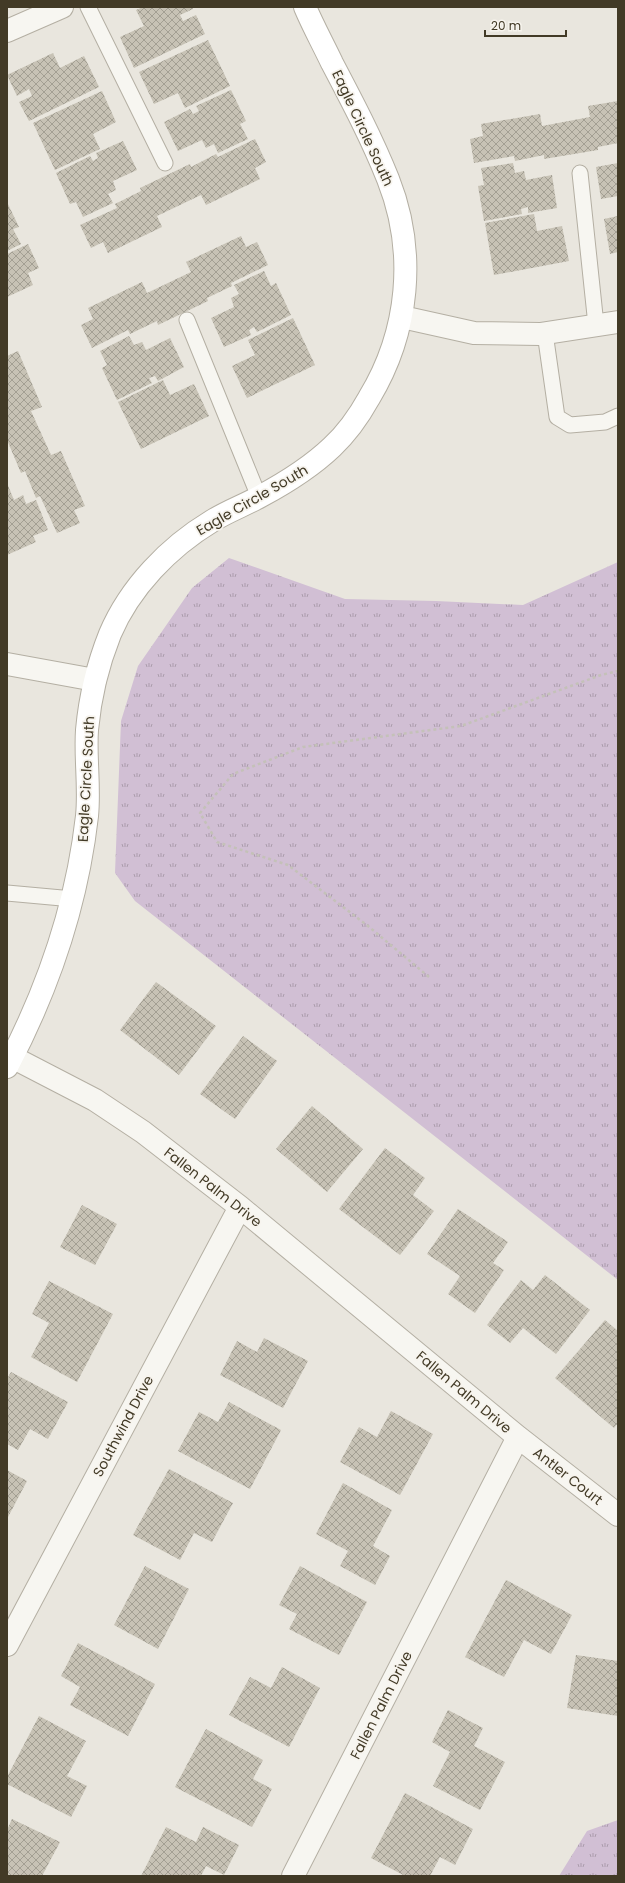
<svg xmlns="http://www.w3.org/2000/svg" width="625" height="1883" font-family="Poppins,sans-serif">
  <defs>
    <pattern id="grass-tufts" width="24" height="20" patternUnits="userSpaceOnUse"><rect width="24" height="20" fill="#d1bfd4"/><path d="M3 7l-1-3M5 7V3M7 7l1-3M15 17l-1-3M17 17v-4M19 17l1-3" fill="none" stroke="#ab9cac"/></pattern>
    <pattern id="building-cross-hatch" width="8" height="8" patternUnits="userSpaceOnUse"><rect width="8" height="8" fill="#c7c2b5"/><path d="M0 0l8 8M0 8l8-8" fill="none" stroke="#a39f93"/></pattern>
  </defs>
  <rect width="100%" height="100%" fill="#e9e6de"/>
  <path fill="url(#grass-tufts)" d="M229,558L345,599L436,601L523,605L618,562V1280L135,901L115,873L121,721L138,666L192,588Z
    M618,1820V1876H559L587,1831Z"/>
  <path fill="url(#building-cross-hatch)" d="M143,7H192L193,9L180,15L183,21L196,15L205,34L134,68L120,37L144,26L136,10Z
    M208,40L230,86L185,108L178,93L154,104L139,72Z
    M53,53L60,68L84,56L99,87L29,121L19,102L32,96L29,89L17,96L7,75Z
    M231,90L246,121L240,124L248,139L218,153L214,144L206,148L202,140L178,151L164,122L190,109L193,114L199,111L196,106Z
    M102,91L116,122L93,134L100,149L55,170L33,123Z
    M618,101V143L598,147V150L544,159V155L515,161L514,156L474,163L470,139L483,136L481,124L540,114L542,126L590,117L588,106Z
    M255,139L266,162L255,168L260,179L206,205L201,195L157,216L162,227L108,253L103,242L91,248L80,225L117,208L115,204L141,191L140,188L190,164L191,167L216,154L218,157Z
    M123,141L137,170L113,181L116,190L108,194L113,203L83,217L76,202L70,204L56,173L90,156L93,161L98,158L96,153Z
    M513,163L515,173L524,171L526,180L552,175L557,208L528,213V207L521,209L522,214L484,221L478,186L484,185L481,168Z
    M618,163V196L601,199L596,167Z
    M7,202L19,227L13,229L21,244L7,251Z
    M534,214L537,231L562,226L569,261L494,275L485,223Z
    M618,216V252L610,254L604,219Z
    M241,236L246,247L257,242L268,265L231,283L232,286L207,298L208,301L158,325L157,321L130,334L128,330L92,348L81,325L93,319L88,308L142,282L147,293L191,272L186,262Z
    M28,244L39,268L28,273L33,285L7,297V254Z
    M264,271L271,286L276,283L291,315L257,332L254,327L249,330L251,335L224,347L211,318L234,307L231,298L239,294L234,285Z
    M293,318L315,365L247,398L232,366L255,355L248,340Z
    M129,336L134,345L142,342L146,350L170,338L184,367L158,381L155,376L149,378L152,383L117,400L102,368L107,365L100,351Z
    M18,351L42,407L31,411L51,455L61,451L85,506L74,510L80,523L57,533L40,496L36,498L25,471L21,473L7,440V356Z
    M163,380L170,395L194,384L209,416L141,449L118,402Z
    M7,483L14,500L23,495L26,504L36,500L48,530L33,536L36,542L7,555Z
    M156,982L216,1026L179,1075L120,1030Z
    M243,1036L277,1061L235,1119L200,1094Z
    M312,1106L363,1149L327,1192L276,1149Z
    M385,1148L425,1178L413,1195L434,1211L400,1255L339,1209Z
    M82,1205L117,1224L95,1265L60,1247Z
    M458,1209L508,1242L493,1263L504,1270L475,1313L448,1294L460,1276L427,1254Z
    M545,1275L590,1310L556,1354L523,1328L510,1343L487,1325L521,1280L533,1290Z
    M49,1281L113,1314L77,1382L31,1357L49,1323L32,1314Z
    M605,1320L618,1331V1423L614,1428L555,1378Z
    M264,1338L308,1361L283,1408L220,1375L237,1341L257,1352Z
    M11,1372L68,1402L48,1439L30,1429L18,1450L7,1444V1379Z
    M229,1402L281,1430L250,1489L178,1451L199,1412L218,1422Z
    M391,1411L433,1434L400,1495L340,1462L359,1427L377,1437Z
    M169,1469L233,1503L212,1542L194,1533L180,1560L133,1535Z
    M7,1470L27,1481L7,1519Z
    M343,1483L392,1510L373,1546L390,1556L375,1585L340,1566L348,1551L316,1534Z
    M145,1566L189,1589L158,1649L114,1625Z
    M300,1566L367,1602L339,1655L289,1629L297,1614L279,1605Z
    M506,1580L572,1615L551,1654L524,1640L504,1677L465,1657Z
    M78,1643L155,1684L128,1736L70,1705L80,1687L61,1676Z
    M576,1655L618,1661V1716L567,1708Z
    M282,1667L320,1688L289,1747L229,1715L250,1677L271,1688Z
    M448,1710L483,1728L474,1746L505,1762L480,1810L433,1786L450,1752L432,1742Z
    M39,1716L86,1741L67,1776L87,1786L71,1817L7,1784V1777Z
    M206,1729L263,1760L253,1779L272,1789L252,1827L175,1787Z
    M405,1793L473,1829L455,1865L440,1857L430,1876H405L371,1858Z
    M12,1819L60,1842L42,1876H7V1830Z
    M166,1827L196,1842L203,1827L239,1845L224,1875L206,1866L201,1876H141Z"/>
  <g fill="none" stroke-linecap="round" stroke-linejoin="round">
    <defs>
      <path id="lane" d="M88,7L165,163
        M580,173L596,325
        M187,320L259,497
        M545,333L557,417L570,425L605,422L618,416
        M7,893L73,899"/>
      <path id="street" d="M7,31L62,7
        M402,317L474,333L540,334L618,322
        M7,664L95,680
        M12,1057L95,1100L143,1132L240,1207L518,1437L618,1515
        M7,1645L240,1207
        M293,1876L518,1437"/>
      <path id="secondary" d="M7,1067C48,989 77,904 87,816C90,787 85,758 87,730C90,697 98,664 110,634C130,587 169,547 212,521C228,511 245,505 261,496C287,482 311,467 332,447C347,433 359,416 369,398C409,332 417,252 388,179C372,139 352,101 332,63C323,44 313,26 305,7"/>
    </defs>
    <use href="#lane" stroke="#b4afa3" stroke-width="17"/>
    <use href="#street" stroke="#b4afa3" stroke-width="24"/>
    <use href="#secondary" stroke="#b4afa3" stroke-width="24"/>
    <path stroke="#c4c1b8" stroke-width="2.5" stroke-dasharray="3 3" stroke-linecap="butt" d="M429,977L368,926L288,865L217,842L200,813L233,774L303,747L461,726L601,675L618,671"/>
    <use href="#lane" stroke="#f7f6f1" stroke-width="15"/>
    <use href="#street" stroke="#f7f6f1" stroke-width="22"/>
    <use href="#secondary" stroke="#fff" stroke-width="22"/>
  </g>
  <g text-anchor="middle" dominant-baseline="central" stroke-width="3.5" stroke-linejoin="round" paint-order="stroke">
    <g font-size="14" fill="#423a26" stroke="#f7f4ee">
      <text transform="translate(363 128) rotate(65)">Eagle Circle South</text>
      <text transform="translate(252 500) rotate(-30)">Eagle Circle South</text>
      <text transform="translate(86 779) rotate(-87)">Eagle Circle South</text>
      <text transform="translate(213 1187) rotate(38)">Fallen Palm Drive</text>
      <text transform="translate(464 1392) rotate(40)">Fallen Palm Drive</text>
      <text transform="translate(123 1426) rotate(-62)">Southwind Drive</text>
      <text transform="translate(568 1476) rotate(38)">Antler Court</text>
      <text transform="translate(381 1705) rotate(-63)">Fallen Palm Drive</text>
    </g>
  </g>
  <rect width="625" height="1883" fill="none" stroke="#423a26" stroke-width="16"/>
  <path d="M485 30v6h81v-6" fill="none" stroke="#423a26" stroke-width="2"/>
  <text x="491" y="30" font-size="12" fill="#423a26" stroke="#f7f4ee" stroke-width="3" paint-order="stroke">20 m</text>
</svg>
